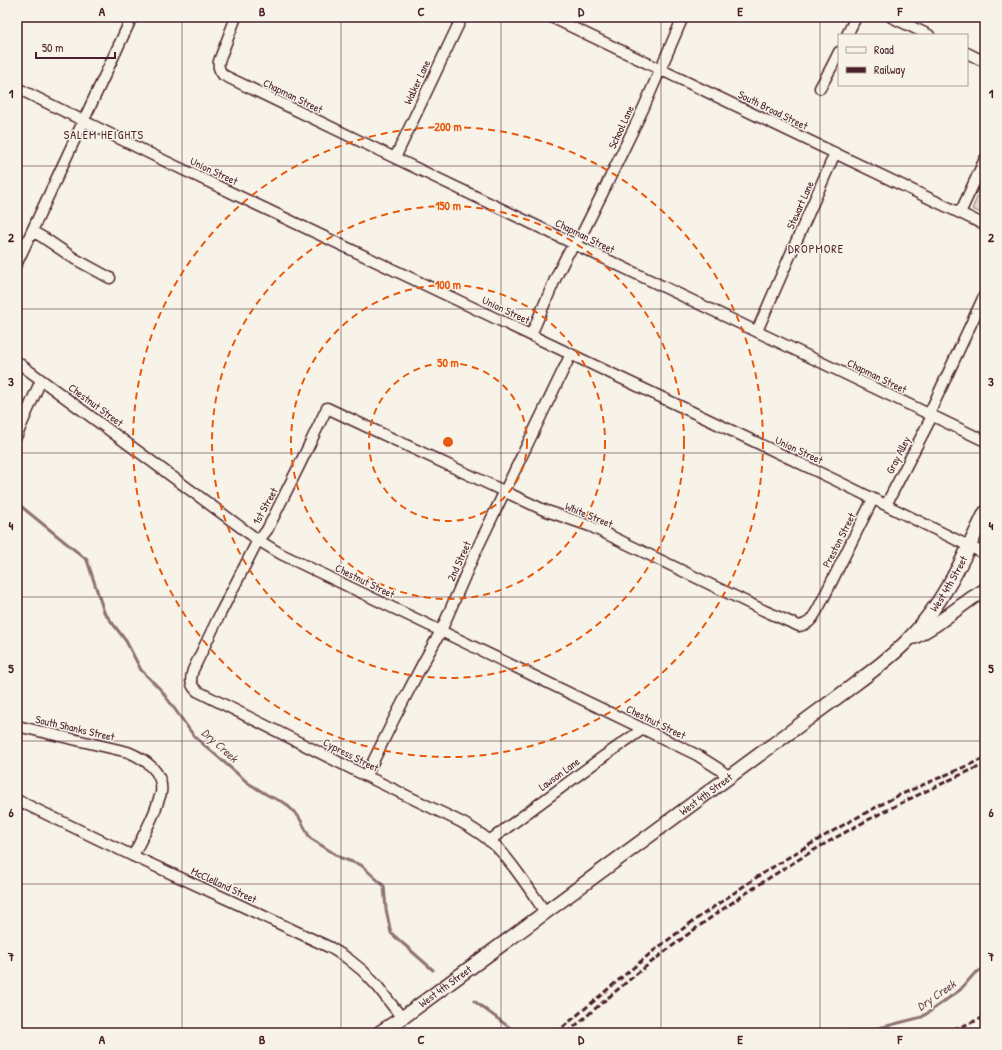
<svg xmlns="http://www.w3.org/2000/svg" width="1002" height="1050" font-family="'Patrick Hand',sans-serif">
  <rect width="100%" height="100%" fill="#f7f3e8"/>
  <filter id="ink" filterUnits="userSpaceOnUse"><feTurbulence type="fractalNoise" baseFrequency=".025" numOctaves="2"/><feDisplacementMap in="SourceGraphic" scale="8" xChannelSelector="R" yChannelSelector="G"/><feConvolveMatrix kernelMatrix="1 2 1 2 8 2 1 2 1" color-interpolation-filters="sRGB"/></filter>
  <g filter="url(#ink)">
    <path fill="#ded4cc" stroke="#947a7c" d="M985,179V215L972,209Z"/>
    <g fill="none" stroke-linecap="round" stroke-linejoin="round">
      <path stroke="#8e7275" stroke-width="3" d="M17,503L87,560L104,612L126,641L141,670L161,690L194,736L248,783L269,796L285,803L299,817L310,838L341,858L361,865L384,886L386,909L391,933L433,970
        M474,1001L517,1033
        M843,1033L871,1030L922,1017L960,990L975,973L985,968"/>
      <defs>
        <path id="minor" d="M236,17L219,61C218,67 219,70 223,75L395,158L985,441
          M551,17L985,225
          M891,17L929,35
          M847,35L856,17
          M967,53L985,62
          M17,88L167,162L833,479L985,554
          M820,88L831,68L839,52
          M395,158L462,17
          M960,213L985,159
          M32,231L44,238L75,259L110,278
          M17,263L132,17
          M757,331L835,153
          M531,335L557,275L567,255L582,234L605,188L644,107L683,17
          M17,362L258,540L281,554L441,631L697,755L719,769L729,777
          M929,414L985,294
          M17,435L41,380
          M886,505L932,416
          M17,726L128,752C145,759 164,772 161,793C160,797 158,801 157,805C151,823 141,839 133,856
          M366,776L394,719L423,663L441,631L474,555L571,354
          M17,800L133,856L242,906L331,948L347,958L363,971L378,987L402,1018
          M489,841L604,756L643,729
          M545,912C530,890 515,866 497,847C486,837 474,829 461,822L366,776L197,691C190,685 190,679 193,670L220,614L256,544L267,530L298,468L327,408L544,510L590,526L765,611L799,626C811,624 813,617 819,607L873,499"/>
        <g id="major">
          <path d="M915,637L935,625L972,598L985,590"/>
          <path id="s1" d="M379,1033L402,1018L847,690C867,675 888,660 906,642C942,606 964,558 985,513"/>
        </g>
      </defs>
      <use href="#minor" stroke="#4a1f2b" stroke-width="13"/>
      <use href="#major" stroke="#4a1f2b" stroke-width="16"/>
      <use href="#minor" stroke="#f7f3e8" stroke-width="10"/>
      <use href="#major" stroke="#f7f3e8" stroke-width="13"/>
      <path stroke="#4a1f2b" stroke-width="3" stroke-dasharray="6 3" stroke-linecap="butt" d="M556,1033L652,952L692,922L757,877L797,852L845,824L895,797L985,758
        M567,1033C597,1007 627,981 658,957C743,891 834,833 933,788C950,780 967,771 985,765
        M945,1033L985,1017"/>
    </g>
  </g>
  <path fill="none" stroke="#4a1f2b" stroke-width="1" stroke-opacity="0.55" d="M182,17V1033M341,17V1033M501,17V1033M661,17V1033M820,17V1033M17,166H985M17,309H985M17,453H985M17,597H985M17,741H985M17,884H985"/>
  <g fill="none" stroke="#e8590c" stroke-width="2" stroke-dasharray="7 5">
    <circle cx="448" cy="442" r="79"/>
    <circle cx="448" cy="442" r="157"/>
    <circle cx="448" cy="442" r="236"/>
    <circle cx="448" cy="442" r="315"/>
  </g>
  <g text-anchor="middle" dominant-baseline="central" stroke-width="3" stroke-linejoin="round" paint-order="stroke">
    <g font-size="11" fill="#4a1f2b" stroke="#f7f3e8">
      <text transform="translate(417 82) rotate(-65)">Walker Lane</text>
      <text transform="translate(293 96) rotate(26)">Chapman Street</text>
      <text transform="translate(773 110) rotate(26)">South Broad Street</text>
      <text transform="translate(621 127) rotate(-65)">School Lane</text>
      <text transform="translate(214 171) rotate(25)">Union Street</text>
      <text transform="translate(800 205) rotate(-66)">Stewart Lane</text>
      <text transform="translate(585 236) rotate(26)">Chapman Street</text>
      <text transform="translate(506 310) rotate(25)">Union Street</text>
      <text transform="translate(877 376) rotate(26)">Chapman Street</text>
      <text transform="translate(96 405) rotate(36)">Chestnut Street</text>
      <text transform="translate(799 450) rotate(25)">Union Street</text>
      <text transform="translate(898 455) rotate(-63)">Gray Alley</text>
      <text transform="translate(265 506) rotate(-61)">1st Street</text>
      <text transform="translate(589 515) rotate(22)">White Street</text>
      <text transform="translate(839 540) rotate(-63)">Preston Street</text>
      <text transform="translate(459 561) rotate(-66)">2nd Street</text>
      <text transform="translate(365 581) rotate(26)">Chestnut Street</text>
      <text stroke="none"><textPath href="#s1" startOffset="729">West 4th Street</textPath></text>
      <text transform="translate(656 722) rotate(26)">Chestnut Street</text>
      <text transform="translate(75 728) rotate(13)">South Shanks Street</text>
      <text transform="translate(351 755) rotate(27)">Cypress Street</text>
      <text transform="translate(559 774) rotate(-36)">Lawson Lane</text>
      <text stroke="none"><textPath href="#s1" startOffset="405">West 4th Street</textPath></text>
      <text transform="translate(224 885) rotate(25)">McClelland Street</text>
      <text stroke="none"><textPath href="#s1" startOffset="81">West 4th Street</textPath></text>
    </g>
    <g font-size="12" letter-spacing="1" fill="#4a1f2b" stroke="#f7f3e8">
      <text x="104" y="134">SALEM HEIGHTS</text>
      <text x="816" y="248">DROPMORE</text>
    </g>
    <g font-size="12" font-style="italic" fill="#6c4950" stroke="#f7f3e8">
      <text transform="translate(220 745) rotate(42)">Dry Creek</text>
      <text transform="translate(936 995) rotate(-35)">Dry Creek</text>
    </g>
  </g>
  <circle cx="448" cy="442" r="6" fill="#e8590c" stroke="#f7f3e8" stroke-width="2"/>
  <g font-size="12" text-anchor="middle" font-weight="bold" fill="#e8590c" stroke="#f7f3e8" stroke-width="3" stroke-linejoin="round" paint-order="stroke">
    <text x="448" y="131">200 m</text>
    <text x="448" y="210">150 m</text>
    <text x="448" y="289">100 m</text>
    <text x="448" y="367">50 m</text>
  </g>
  <rect width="1002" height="1050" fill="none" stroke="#f7f3e8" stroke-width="44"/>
  <rect x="838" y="34" width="130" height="52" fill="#f7f3e8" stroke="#b29e9c"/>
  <rect x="846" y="47" width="20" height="6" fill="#f7f3e8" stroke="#b29e9c"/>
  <text x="874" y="54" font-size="12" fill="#4a1f2b">Road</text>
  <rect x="846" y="67" width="20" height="6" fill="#4a1f2b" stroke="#b29e9c"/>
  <text x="874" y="74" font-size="12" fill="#4a1f2b">Railway</text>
  <path d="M36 52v6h79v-6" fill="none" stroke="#4a1f2b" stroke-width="2"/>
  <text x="42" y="52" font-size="12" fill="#4a1f2b" stroke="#f7f3e8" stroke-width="3" paint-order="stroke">50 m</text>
  <rect x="22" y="22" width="958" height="1006" fill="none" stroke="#4a1f2b" stroke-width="1.5"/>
  <g font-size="13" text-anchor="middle" font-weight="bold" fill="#4a1f2b">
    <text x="102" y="16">A</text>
    <text x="262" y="16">B</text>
    <text x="421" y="16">C</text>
    <text x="581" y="16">D</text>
    <text x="740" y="16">E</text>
    <text x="900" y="16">F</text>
    <text x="11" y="98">1</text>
    <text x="991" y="98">1</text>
    <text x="11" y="242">2</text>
    <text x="991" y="242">2</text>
    <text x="11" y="386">3</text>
    <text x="991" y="386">3</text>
    <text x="11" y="530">4</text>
    <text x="991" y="530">4</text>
    <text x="11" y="673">5</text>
    <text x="991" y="673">5</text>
    <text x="11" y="817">6</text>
    <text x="991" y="817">6</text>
    <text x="11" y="961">7</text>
    <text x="991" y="961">7</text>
    <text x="102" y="1044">A</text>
    <text x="262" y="1044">B</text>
    <text x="421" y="1044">C</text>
    <text x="581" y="1044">D</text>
    <text x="740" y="1044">E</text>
    <text x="900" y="1044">F</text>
  </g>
</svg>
